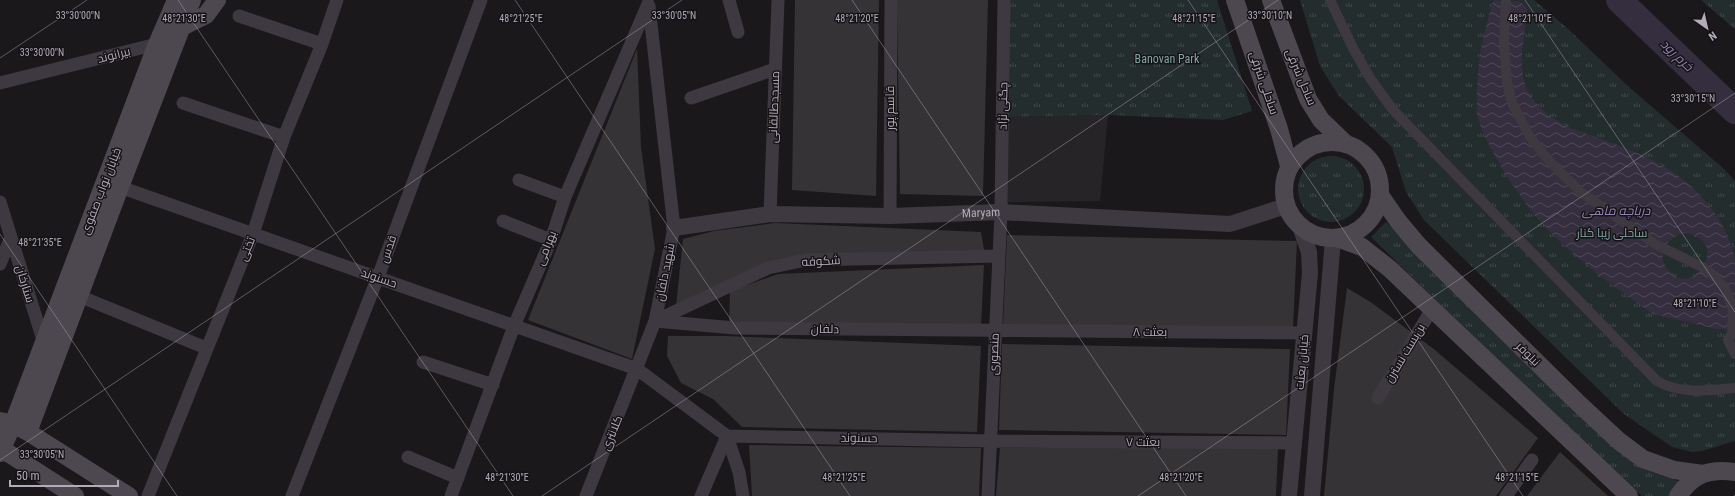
<svg xmlns="http://www.w3.org/2000/svg" width="1735" height="496" font-family="'Roboto Condensed',Cairo,sans-serif">
  <defs>
    <pattern id="grass-tufts" width="24" height="20" patternUnits="userSpaceOnUse"><rect width="24" height="20" fill="#242d2e"/><path d="M3 7l-1-3M5 7V3M7 7l1-3M15 17l-1-3M17 17v-4M19 17l1-3" fill="none" stroke="#41494a"/></pattern>
    <pattern id="water-waves" width="16" height="10" patternUnits="userSpaceOnUse"><rect width="16" height="10" fill="#342e3f"/><path d="M0 5q4-4 8 0t8 0" fill="none" stroke="#4f4a59"/></pattern>
  </defs>
  <rect width="100%" height="100%" fill="#1a181b"/>
  <path fill="#272428" d="M1108,115L1100,201L1008,202L1005,117Z"/>
  <path fill="url(#grass-tufts)" d="M1009,0H1217L1252,111L1223,120L1108,115L1005,117Z
    M1300,0H1534L1567,28L1629,87L1724,169L1735,181V441L1702,451L1692,452L1672,447L1624,414L1424,220L1406,192L1392,147L1339,96L1320,66Z
    M1701,0H1735V29Z
    M1298 189a33 33 0 1 1 66 0a33 33 0 1 1-66 0Z
    M1386,222L1620,453L1652,472L1684,483L1674,496H1642L1618,477L1371,237Z"/>
  <path fill="url(#water-waves)" fill-rule="evenodd" d="M1495,0L1502,1L1504,3C1513,1 1521,0 1526,7C1528,13 1526,21 1525,28C1522,51 1517,78 1532,98C1548,121 1575,130 1601,139C1622,147 1645,155 1665,167C1697,186 1729,222 1735,261C1735,281 1735,304 1735,325L1730,329H1717L1653,314L1597,274L1557,239L1534,215L1509,180L1495,156L1484,135L1477,116V87L1480,52L1492,3ZM1683,233C1733,237 1695,301 1669,271C1655,256 1666,238 1683,233Z"/>
  <g fill="none" stroke-linecap="round" stroke-linejoin="round">
    <path stroke="#342e3f" stroke-width="26" d="M1619,0L1735,111"/>
  </g>
  <path fill="#363337" d="M795,0H879L876,196L792,190Z
    M897,0H988L983,196L900,194Z
    M637,49L641,147L655,249L632,359L528,320Z
    M775,223L981,232L984,250L797,256L676,306L683,239L714,231Z
    M1007,235L1297,241L1293,327L1003,326Z
    M984,265L981,326L729,322L730,291L778,274Z
    M1347,288L1372,303L1435,350L1538,438L1496,496H1324L1334,389Z
    M668,336H724L981,346L977,432L742,427L713,399L681,383L667,356Z
    M1002,344L1290,349L1286,435L999,430Z
    M749,445L981,448L979,496H752Z
    M1000,448H1278L1276,496H996Z
    M1560,452L1608,496H1527Z"/>
  <g fill="none" stroke-linecap="round" stroke-linejoin="round">
    <path stroke="#3e3940" stroke-width="10" d="M1330,0L1353,48L1370,78L1393,110L1657,381C1682,395 1708,390 1735,388
      M1506,0L1504,42L1507,82L1512,103L1530,137L1549,161L1582,193L1655,244L1702,267L1714,276L1724,287L1731,303L1733,312L1732,334
      M1735,333L1732,334L1728,340L1735,354"/>
    <path stroke="#3e3940" stroke-width="13" d="M729,0L738,32
      M239,16L322,44
      M0,83L157,44
      M691,98L775,69
      M183,103L284,137
      M519,180L565,197
      M120,187L637,369L727,436L739,472L743,496
      M0,202L44,343
      M770,214L778,0
      M890,216L891,0
      M503,221L551,240
      M0,264L11,237
      M79,296L206,348
      M655,321L735,328L1304,333
      M655,321L768,268L806,260L999,256
      M423,362L493,385
      M1378,398L1432,309
      M408,457L458,478
      M148,496L253,234L284,137L322,44L337,0
      M292,496L378,277L481,0
      M451,496L514,326L551,240L565,197L648,4
      M586,496L655,321L674,228L649,6
      M701,496L727,436L991,441L1294,443
      M988,496L1001,212L1004,0
      M1506,496L1532,460"/>
    <g stroke="#3e3940" stroke-width="16">
      <path id="s1" d="M674,228L770,214L890,216L1001,212L1230,224L1286,206"/>
      <path d="M1289,496L1310,273L1309,252L1301,229"/>
      <path d="M1312,496L1333,239"/>
    </g>
    <path stroke="#4d4750" stroke-width="18" d="M1235,0L1279,129L1289,166
      M1271,0L1308,99L1321,120L1346,144
      M180,28L206,15L217,0
      M1284 190a48 48 0 1 1 96 0a48 48 0 1 1-96 0Z
      M1380,195L1398,221L1419,246L1576,401L1619,441L1643,459L1674,470L1703,474
      M1337,238L1362,247L1390,269L1629,496
      M0,421L13,424L28,432L129,496
      M28,432L120,187L192,0
      M0,445L2,449L75,496
      M0,453L13,424L157,44L176,0
      M1678,496C1693,474 1710,468 1735,472"/>
  </g>
  <path fill="none" stroke="#b4abba" stroke-width="1" stroke-opacity="0.45" d="M178,0L513,496M515,0L850,496M852,0L1186,496M1188,0L1523,496M1525,0L1735,312M0,58L87,0M0,234L177,496M0,460L682,0M542,496L1278,0M1138,496L1735,93M1734,496L1735,495"/>
  <g text-anchor="middle" dominant-baseline="central" stroke-width="3" stroke-linejoin="round" paint-order="stroke">
    <g font-size="12" fill="#b4abba" stroke="#151316">
      <text transform="translate(114 55) rotate(-14)">بیرانوند</text>
      <text transform="translate(1301 77) rotate(67)">ساحل شرقی</text>
      <text transform="translate(1264 83) rotate(71)">ساحلی شرقی</text>
      <text transform="translate(1003 106) rotate(-89)">چگنی نژاد</text>
      <text transform="translate(774 107) rotate(-88)">مسجدطالقانی</text>
      <text transform="translate(890 108) rotate(-90)">قاسم پور</text>
      <text transform="translate(101 191) rotate(-69)">خیابان نواب صفوی</text>
      <text stroke="none"><textPath href="#s1" startOffset="308">Maryam</textPath></text>
      <text transform="translate(546 248) rotate(-68)">بهرامی</text>
      <text transform="translate(247 249) rotate(-68)">تختی</text>
      <text transform="translate(388 249) rotate(-70)">قدس</text>
      <text transform="translate(821 261) rotate(-3)">شکوفه</text>
      <text transform="translate(665 272) rotate(-79)">شهید دلفان</text>
      <text transform="translate(379 278) rotate(19)">حسنوند</text>
      <text transform="translate(25 284) rotate(73)">ستارخان</text>
      <text transform="translate(825 329) rotate(1)">دلفان</text>
      <text x="1150" y="332">بعثت ۸</text>
      <text transform="translate(1405 353) rotate(-59)">بن‌بست نسترن</text>
      <text transform="translate(994 354) rotate(-88)">منصوری</text>
      <text transform="translate(1528 354) rotate(45)">نیلوفر</text>
      <text transform="translate(1302 362) rotate(-85)">خیابان بعثت</text>
      <text transform="translate(612 433) rotate(-68)">کلانتری</text>
      <text transform="translate(859 438) rotate(1)">حسنوند</text>
      <text x="1143" y="442">بعثت ۷</text>
    </g>
    <g font-size="12" fill="#82a5a4" stroke="#151316">
      <text x="1167" y="59">Banovan Park</text>
      <text x="1612" y="233">ساحلی زیبا کنار</text>
    </g>
    <g font-size="13" font-style="italic" fill="#9582b5" stroke="#151316">
      <text transform="translate(1677 55) rotate(44)">خرم رود</text>
      <text x="1616" y="210">دریاچه ماهی</text>
    </g>
  </g>
  <g font-size="10" text-anchor="middle" fill="#b4abba" stroke="#151316" stroke-width="3" stroke-linejoin="round" paint-order="stroke">
    <text x="78" y="19">33°30'00"N</text>
    <text x="674" y="19">33°30'05"N</text>
    <text x="1270" y="19">33°30'10"N</text>
    <text x="857" y="22">48°21'20"E</text>
    <text x="1530" y="22">48°21'10"E</text>
    <text x="184" y="22">48°21'30"E</text>
    <text x="521" y="22">48°21'25"E</text>
    <text x="1194" y="22">48°21'15"E</text>
    <text x="42" y="56">33°30'00"N</text>
    <text x="1693" y="102">33°30'15"N</text>
    <text x="40" y="246">48°21'35"E</text>
    <text x="1695" y="307">48°21'10"E</text>
    <text x="42" y="458">33°30'05"N</text>
    <text x="507" y="481">48°21'30"E</text>
    <text x="844" y="481">48°21'25"E</text>
    <text x="1181" y="481">48°21'20"E</text>
    <text x="1517" y="481">48°21'15"E</text>
  </g>
  <g transform="translate(1707 28) rotate(146)" stroke="#151316" stroke-width="3" paint-order="stroke">
  <path d="M0-3L7 15L0 10L-7 15Z" fill="#b4abba"/>
  <text y="-6" font-size="11" font-weight="bold" text-anchor="middle" fill="#b4abba">N</text>
  </g>
  <path d="M10 480v6h108v-6" fill="none" stroke="#b4abba" stroke-width="2"/>
  <text x="16" y="480" font-size="12" fill="#b4abba" stroke="#151316" stroke-width="3" paint-order="stroke">50 m</text>
</svg>
